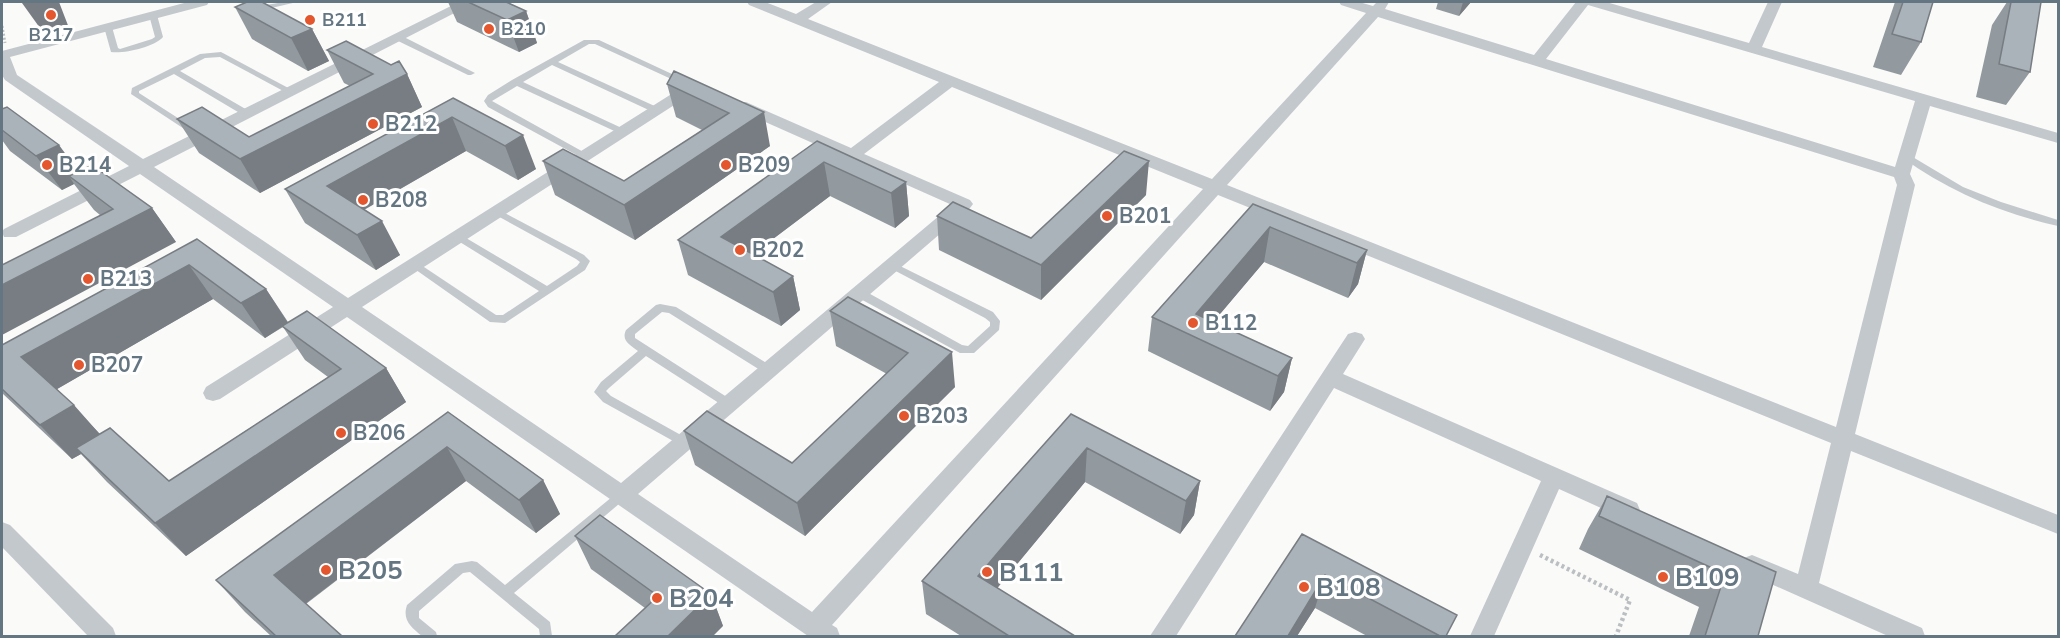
<svg xmlns="http://www.w3.org/2000/svg" width="2060" height="638" font-family="'Nunito Sans',sans-serif">
  <rect width="100%" height="100%" fill="#fafaf8"/>
  <g fill="none" stroke-linecap="round" stroke-linejoin="round">
    <path stroke="#bbbfc2" stroke-width="3" stroke-dasharray="2 2" stroke-linecap="butt" d="M2,26L5,43"/>
    <path stroke="#bbbfc2" stroke-width="4.5" stroke-dasharray="3 3" stroke-linecap="butt" d="M1540,555L1630,600L1616,636"/>
    <path fill="#c3c8cc" fill-rule="evenodd" d="M257,2H264L266,5L284,2H297L263,10H260Z
      M150,13H156L157,15L163,37C154,47 124,54 111,52L104,27L105,25H108L112,27L118,48L120,49L152,39L155,37L149,15Z
      M394,35H400L475,73L471,75H468L394,39Z
      M584,40H599L687,81L683,83H680L595,44H589L558,62L659,108V112H653L552,65L523,82L626,130V134L623,135L517,86L492,101L587,154L589,156L584,159L488,107L484,101L488,95L512,80Z
      M221,52L294,91L290,94L287,93L220,57L205,58L180,71L249,111V115H243L174,74L139,91V93L195,129V133L192,134L131,94L132,88L200,54Z
      M1906,153L1963,187L2001,202L2058,220V226C2003,214 1948,191 1903,158L1901,156L1903,154Z
      M497,209L584,255L590,261L585,270L505,323L490,322L409,265L414,262L418,263L496,315H503L539,291L455,239L453,237L455,235H461L547,286L577,266L580,262L576,259L494,214L492,212Z
      M892,262L993,312L1000,321L999,330L974,353H960L855,296L854,293L855,290H863L962,345L968,346L990,326V322L985,318L888,267L887,265Z
      M660,304L676,307L773,367L774,370L773,373H765L669,313L662,312L635,334V338L733,401L735,404L733,407H725L646,356L609,388L606,391L611,396L688,439L690,442L688,445L684,447L603,402L594,392L601,382L638,351C630,345 621,341 626,330L656,305Z
      M622,490L626,492L628,495L626,498L514,593L550,622L552,636H540L539,629L470,572L463,573L419,611V618L436,632L437,636H422C411,627 402,620 407,605L455,564L472,561L477,562L505,585L618,492Z"/>
    <path fill="#c3c8cc" fill-rule="evenodd" d="M188,2H209L207,5L10,57L17,75L143,159L459,2H476L154,167L348,298L689,83H699L702,86L699,89L362,307L621,483L952,205L734,108L732,105L734,102H746L851,148L939,82L749,5L747,2H765L796,14L816,2H832L808,19L1212,179L1366,13L1341,5L1339,2H1359L1373,6L1377,2H1389L1385,9L1534,55L1576,2H1606L1749,43L1768,2H1782L1762,47L2058,133V143L1930,106L1910,174L1915,185L1855,434L2058,515V534L1851,451L1819,583L1922,628L1925,636H1888L1744,572L1740,565L1744,558L1752,555L1798,574L1831,443L1218,195L832,625L837,628L840,636H808L347,317L220,399L213,401L206,399L203,393L206,387L333,307L140,174L16,237H4L2,232L4,229L129,166L5,80L2,75V51ZM1588,5L1915,101L1895,167L1546,59ZM1378,17L1894,177L1897,185L1836,427L1227,185ZM952,87L1203,189L812,612L638,494L970,208L973,204L970,200L864,154Z
      M1355,332L1362,334L1365,339L1343,374L1637,503L1640,510L1637,517L1629,519L1621,517L1559,489L1494,636H1470L1541,481L1334,388L1176,636H1150L1348,334Z
      M2,522L10,525L113,628L116,636H88L2,547Z"/>
  </g>
  <path fill="#929a9f" fill-rule="evenodd" d="M448,2H506L526,11L537,43L519,52L457,22Z
    M1438,2H1471L1459,16L1436,9Z
    M1895,2H1933L1921,42L1901,75L1873,67Z
    M2007,2H2041L2030,72L2006,105L1976,97L1992,25Z
    M235,7L312,29L329,61L308,71L252,39Z
    M327,50L407,74L422,107L260,193L199,153L177,119L249,137L350,86L344,83Z
    M674,71L770,146L635,240L555,195L543,161L624,181L702,130L676,117L667,84Z
    M453,98L536,169L518,180L466,151L364,210L400,255L376,270L305,223L285,189Z
    M2,109L79,171L152,208L176,242L100,215L94,210L74,184L62,190L10,151L2,140Z
    M817,141L906,182L909,216L895,228L830,196L753,254L793,276L800,310L781,326L688,275L678,240Z
    M1146,195L1041,300L939,250L937,216L1031,238Z
    M1253,204L1367,250L1358,284L1348,298L1264,262L1213,322L1292,358L1284,392L1270,411L1148,351L1152,317Z
    M197,239L266,289L288,322L386,368L406,402L186,556L107,482L81,454L72,459L2,393V345ZM213,299L265,338L283,327L305,360L328,377L169,481L100,434L57,389Z
    M848,297L955,387L805,536L695,465L684,431L792,463L887,374L836,346L830,311Z
    M448,412L543,480L560,514L536,533L466,481L306,604L342,636H271L245,612L216,580Z
    M1071,414L1200,481L1194,515L1180,534L1085,482L997,588L1075,636H961L926,614L922,581Z
    M1607,496L1776,572L1758,636H1689L1699,607L1579,549L1588,529Z
    M1302,534L1446,636H1367L1315,608L1297,636H1235Z
    M575,536L711,594L723,626L645,608L591,569Z"/>
  <path fill="#777d82" d="M26,2H59L69,28L45,35L22,3Z
    M1463,2H1471L1459,16Z
    M526,11L537,43L519,52L507,20Z
    M312,29L329,61L308,71L291,38Z
    M407,74L422,107L260,193L240,159Z
    M764,112L770,146L635,240L624,205Z
    M452,117L466,151L346,220L327,186Z
    M523,135L536,169L518,180L505,146Z
    M59,145L84,179L69,176L74,184L62,190L36,156Z
    M1149,161L1146,195L1041,300V265Z
    M824,162L830,196L732,270L721,237Z
    M906,182L909,216L895,228L891,193Z
    M152,208L176,242L2,335V285Z
    M382,221L400,255L376,270L357,235Z
    M1270,227L1264,262L1199,339L1196,314Z
    M1367,250L1358,284L1348,298L1357,263Z
    M189,265L213,299L52,392L21,357Z
    M793,276L800,310L781,326L773,292Z
    M266,289L288,323L265,338L241,303Z
    M952,352L955,387L805,536L797,503Z
    M1292,358L1284,392L1270,411L1278,376Z
    M386,368L406,402L186,556L155,523Z
    M74,405L104,439L76,448L81,454L72,459L40,425Z
    M447,447L466,481L301,607L274,575Z
    M1087,448L1085,482L980,609L978,576Z
    M543,480L560,514L536,533L519,500Z
    M1200,481L1194,515L1180,534L1186,501Z
    M1325,575L1315,608L1297,636H1288Z
    M711,594L723,626L713,636H668Z"/>
  <path fill="#aab3b9" stroke="#777d82" stroke-width="1.5" d="M247,2H262L312,29L291,38L235,7Z
    M468,2H506L526,11L507,20Z
    M1903,2H1933L1921,42L1892,34Z
    M2011,2H2041L2030,72L1999,64Z
    M346,41L391,65L399,61L407,74L240,159L177,119L202,107L249,137L373,74L327,50Z
    M674,71L764,112L624,205L543,161L563,149L624,181L729,113L667,84Z
    M453,98L523,135L505,146L452,117L327,186L382,221L357,235L285,189Z
    M7,107L59,145L36,156L2,130V109Z
    M817,141L906,182L891,193L824,162L721,237L793,276L773,292L678,240Z
    M1124,151L1149,161L1041,265L937,216L953,202L1031,238Z
    M92,165L152,208L2,285V265L113,209L69,176Z
    M1253,204L1367,250L1357,263L1270,227L1196,314L1292,358L1278,376L1152,317Z
    M197,239L266,289L241,303L189,265L21,357L74,405L40,425L2,389V345Z
    M848,297L952,352L797,503L684,431L707,411L792,463L908,353L830,311Z
    M307,311L386,368L155,523L76,448L110,428L169,481L341,369L282,326Z
    M448,412L543,480L519,500L447,447L274,575L342,636H276L216,580Z
    M1071,414L1200,481L1186,501L1087,448L978,576L1075,636H1009L922,581Z
    M1607,496L1776,572L1758,636H1705L1725,574L1599,516Z
    M600,515L711,594L668,636H615L658,596L575,536Z
    M1302,534L1457,615L1446,636H1440L1325,575L1288,636H1235Z"/>
  <g fill="#e4572e" stroke="#fff" stroke-width="2">
    <circle cx="51" cy="15" r="6"/>
    <circle cx="310" cy="20" r="6"/>
    <circle cx="489" cy="29" r="6"/>
    <circle cx="373" cy="124" r="6"/>
    <circle cx="47" cy="165" r="6"/>
    <circle cx="726" cy="165" r="6"/>
    <circle cx="363" cy="200" r="6"/>
    <circle cx="1107" cy="216" r="6"/>
    <circle cx="740" cy="250" r="6"/>
    <circle cx="88" cy="279" r="6"/>
    <circle cx="1193" cy="323" r="6"/>
    <circle cx="79" cy="365" r="6"/>
    <circle cx="904" cy="416" r="6"/>
    <circle cx="341" cy="433" r="6"/>
    <circle cx="326" cy="570" r="6"/>
    <circle cx="987" cy="572" r="6"/>
    <circle cx="1663" cy="577" r="6"/>
    <circle cx="1304" cy="587" r="6"/>
    <circle cx="657" cy="598" r="6"/>
  </g>
  <g text-anchor="middle" dominant-baseline="central" stroke-width="6" stroke-linejoin="round" paint-order="stroke">
    <g font-size="18" font-weight="bold" fill="#657683" stroke="#fff" text-anchor="start">
      <text x="322" y="20">B211</text>
      <text x="501" y="29">B210</text>
      <text x="51" y="35" text-anchor="middle">B217</text>
    </g>
    <g font-size="21" font-weight="bold" fill="#657683" stroke="#fff" text-anchor="start">
      <text x="385" y="124">B212</text>
      <text x="59" y="165">B214</text>
      <text x="738" y="165">B209</text>
      <text x="375" y="200">B208</text>
      <text x="1119" y="216">B201</text>
      <text x="752" y="250">B202</text>
      <text x="100" y="279">B213</text>
      <text x="1205" y="323">B112</text>
      <text x="91" y="365">B207</text>
      <text x="916" y="416">B203</text>
      <text x="353" y="433">B206</text>
    </g>
    <g font-size="26" font-weight="bold" fill="#657683" stroke="#fff" text-anchor="start">
      <text x="338" y="570">B205</text>
      <text x="999" y="572">B111</text>
      <text x="1675" y="577">B109</text>
      <text x="1316" y="587">B108</text>
      <text x="669" y="598">B204</text>
    </g>
  </g>
  <rect width="2060" height="638" fill="none" stroke="#657683" stroke-width="6"/>
</svg>
